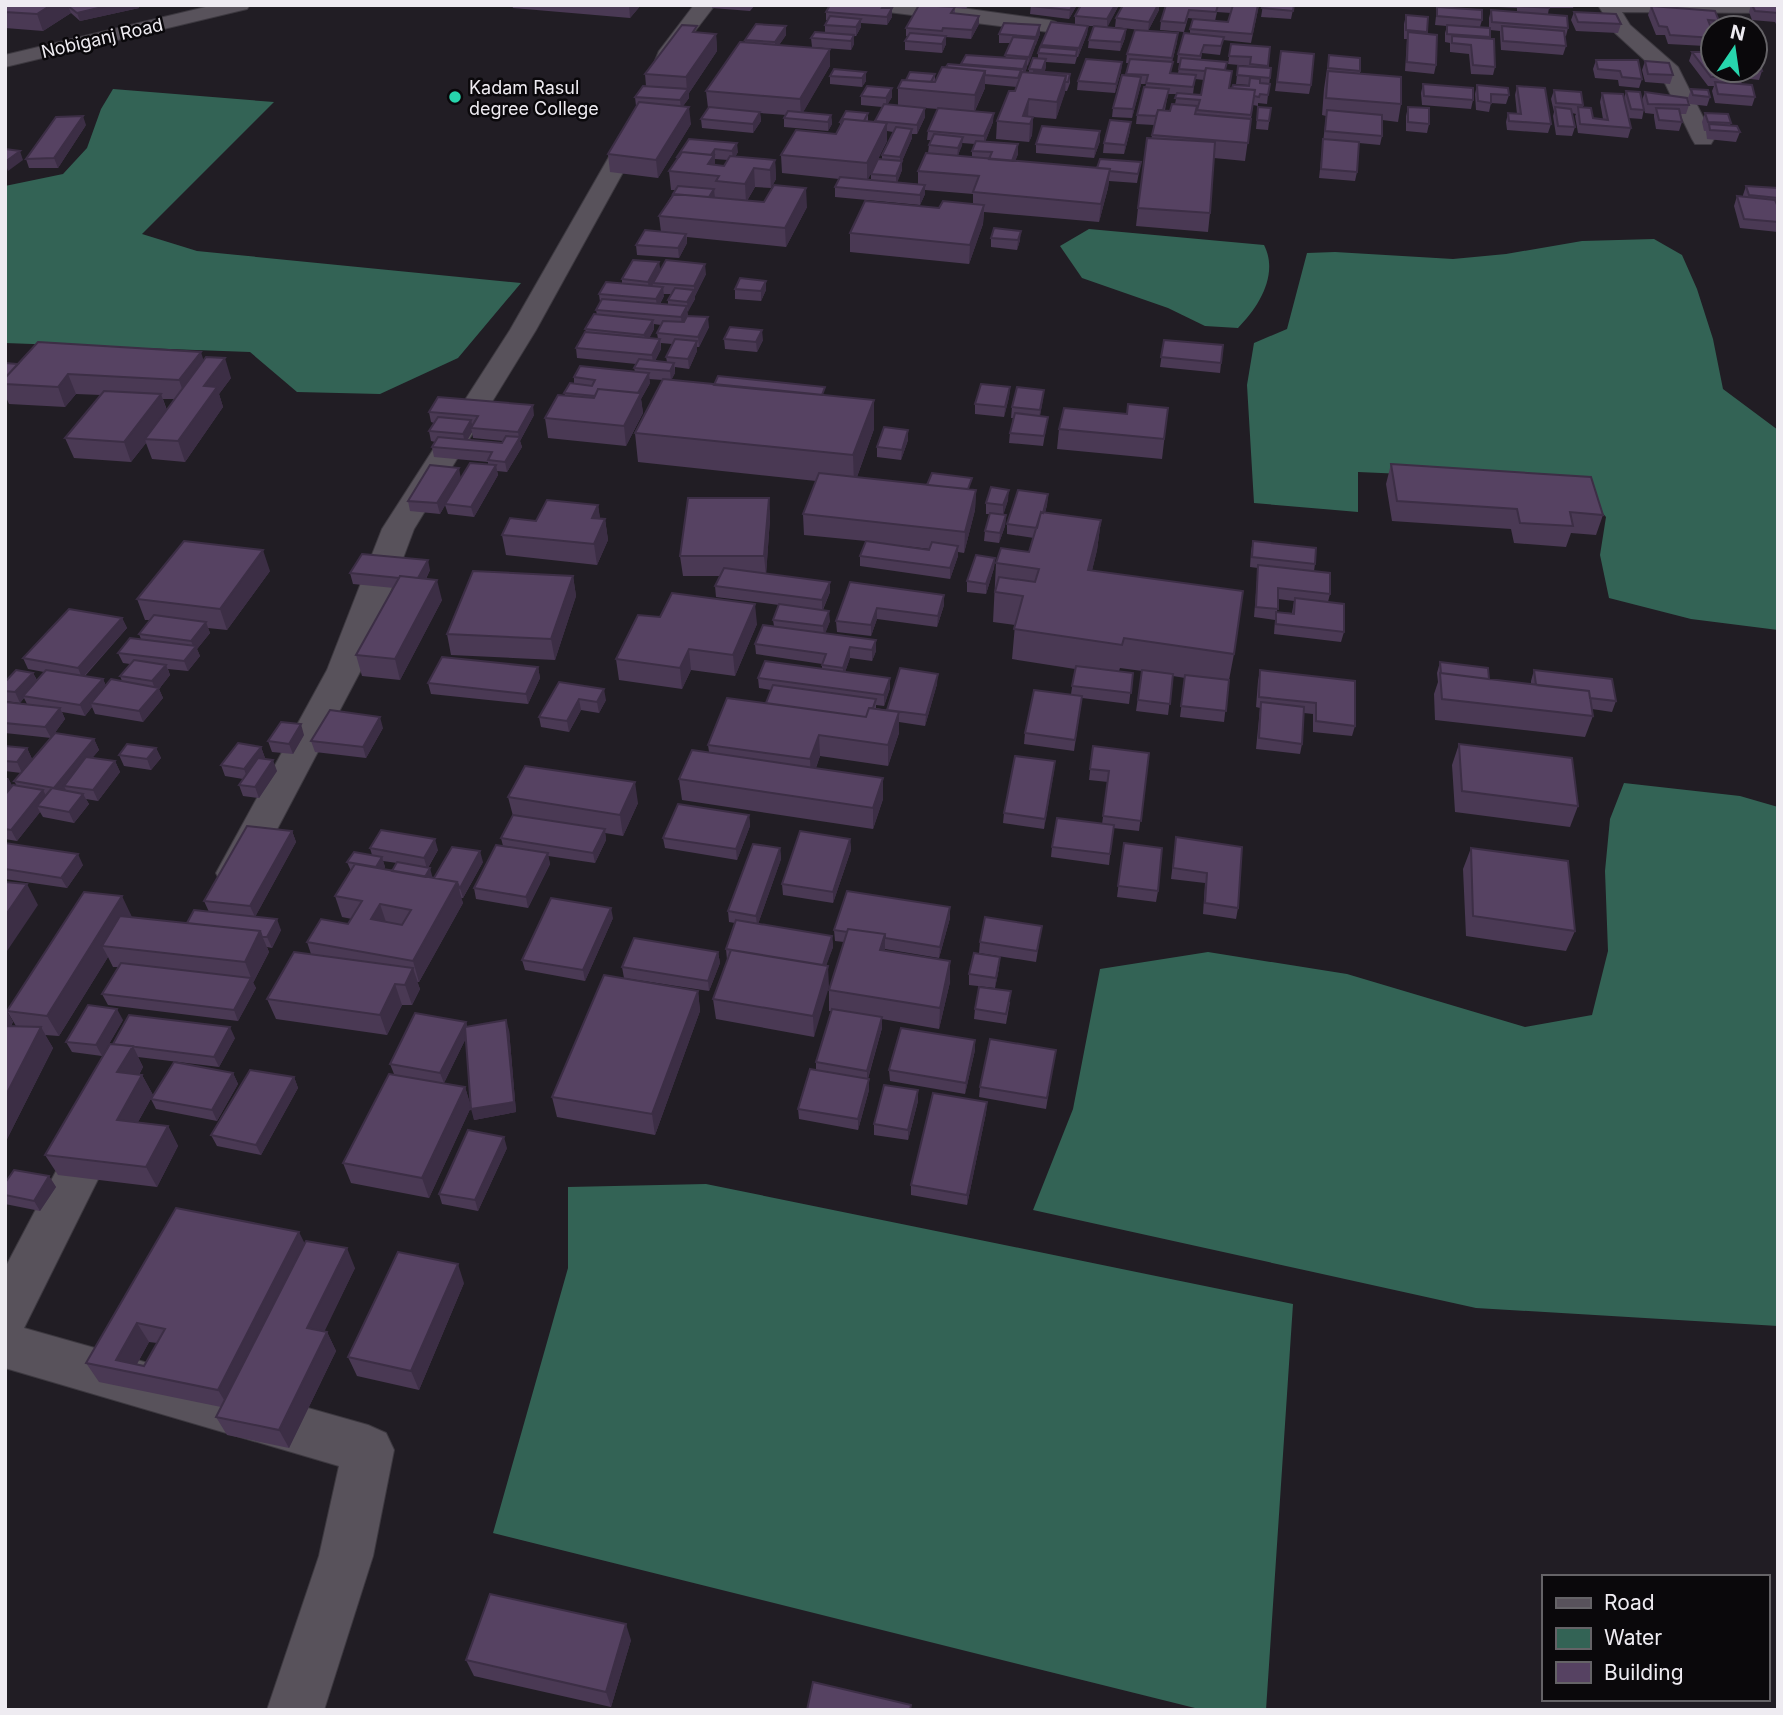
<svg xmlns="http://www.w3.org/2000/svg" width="1783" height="1715" font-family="Inter,sans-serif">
  <rect width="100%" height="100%" fill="#211d24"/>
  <path fill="#336355" d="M113,89L274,102L142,234L197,251L521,283L458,358L380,394L297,392L250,352L5,343V186L63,174L87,148L101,109Z
    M1089,229L1264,245C1279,274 1259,307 1238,328L1205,326L1168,308L1082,278L1060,246Z
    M1654,239L1682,255L1697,289L1713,339L1723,389L1778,430V630L1691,619L1609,598L1600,555L1606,517L1581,488L1496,478L1358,472V512L1254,503L1247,385L1254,343L1287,329L1307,253L1335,252L1453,259L1506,254L1582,241Z
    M1624,783L1740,796L1778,807V1326L1476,1308L1033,1210L1073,1109L1100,969L1208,952L1347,974L1525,1027L1592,1015L1608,951L1605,871L1610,819Z
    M706,1184L1293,1304L1266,1710H1203L493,1533L568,1268V1187Z"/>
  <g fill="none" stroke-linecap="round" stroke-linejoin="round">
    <defs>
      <path id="street" d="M1598,5H1778V13L1622,12L1630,25L1678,67L1714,139L1711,144H1695L1692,139L1661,75L1615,33Z"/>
      <path id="secondary" d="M214,5H250L247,9L5,67V55Z
        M694,5H715L679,52L671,73H655L652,68L659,51Z
        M870,5H940L1049,20L1056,22L1059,26L1056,30L1049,32L880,11Z
        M637,120L645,122L648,127L536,330L414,529L361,670L254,873L249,883L235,887L221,883L216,873L327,670L382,529L510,330L626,127L629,122Z
        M100,1113L116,1118L122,1131L24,1328L368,1425L386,1433L394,1450L373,1556L324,1710H267L319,1556L339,1466L5,1368V1268L84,1118Z"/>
    </defs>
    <use href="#street" stroke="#3d3940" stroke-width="2"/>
    <use href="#secondary" stroke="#3d3940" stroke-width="2"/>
    <use href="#street" fill="#58525b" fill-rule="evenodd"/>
    <use href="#secondary" fill="#58525b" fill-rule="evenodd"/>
  </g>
  <path fill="#4a3954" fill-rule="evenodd" d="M5,5H138L139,8L80,21L71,13L43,31L5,28Z
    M512,5H641L630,18L513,8Z
    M712,5H755L750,11L712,8Z
    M829,5H887V8L892,17L887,25L861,23V27L856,36H854V44L851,50L812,47L811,38L825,33V25L828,20H826V12Z
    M909,5H968L966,9L955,8V14L979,24L971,39L946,37V44L942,53L905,50V41L908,37L906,36V28L919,6Z
    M1031,5H1077L1069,19L1030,14Z
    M1081,5H1119L1107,27L1126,29L1125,38L1120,51L1088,48L1089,40L1094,26H1088L1087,34L1078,57H1077L1075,64L1046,62L1044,72L1070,74V83L1067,91H1065L1056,119L1033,117L1032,135L1029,142L996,139L997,121L1017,87L985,84V88L975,111L993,122L985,142L1018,154L1015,161L1097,168L1141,162L1137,183L1109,181L1108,188L1099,222L984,212L983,224L969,264L850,252V233L939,208L973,204V194L925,190V194L920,205L835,197V187L839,179L782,173L781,155L836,134L840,125V122L868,113V122H875L882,107L861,105V96L892,97L887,105L898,106V88L906,80L935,74V82L946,67L961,65V64L1005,58L1010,43H999V34H1040L1025,72L1029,73V69L1038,58V53L1041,45L1075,24V16ZM925,108L938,109L928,131L927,140H931L929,145L928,153L918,171V184L897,182L902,170V161L912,138V134H917L925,117ZM887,131L893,132L882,155V159L871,174V180L868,179L887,141ZM962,143L975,144L972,151V157L958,156Z
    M1123,5H1159V10L1148,31L1115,27L1116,18Z
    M1166,5H1259L1251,43L1223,40L1220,55L1202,53L1201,59L1226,70L1229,88L1249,86V85L1236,84L1238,66H1250L1228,64L1231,44L1270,47L1267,68H1271L1267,104L1258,103V106L1253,105L1245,161L1214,158L1210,213L1208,232L1136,226L1138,208L1154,125L1136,124L1137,115L1146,84H1141L1132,118L1112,117L1113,108L1126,75L1129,63H1126L1127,54L1177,42L1172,62L1171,73H1178L1180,63H1177L1178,54L1190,34V29L1228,22L1231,13L1217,12L1215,21L1188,18L1184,32L1160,30L1161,21ZM1195,79L1204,80L1201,95L1193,94ZM1168,94H1177L1175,104L1170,111L1165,110Z
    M1263,5H1294L1291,19L1261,17Z
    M1497,5H1574L1573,8H1549L1548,14L1568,28L1566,36H1564L1566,46L1563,55L1501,50L1500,34V31L1490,30V39L1495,67L1493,75L1471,74L1469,54L1450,52V43L1445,42V33L1447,26L1435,25L1437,7L1482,20L1480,27L1489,28V18L1491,10L1517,12V8L1498,7Z
    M1751,5H1778V28L1775,22L1752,20L1749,12Z
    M1651,6L1719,21L1717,28L1712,29L1713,33V70H1755L1762,71L1759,80L1743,78L1741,84L1755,97L1752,106L1715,103L1712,91L1714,86H1708L1689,61L1692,52H1705L1704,50L1705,46L1668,44L1665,35H1656L1648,15Z
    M1574,12L1621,24L1618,33L1576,31L1571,20Z
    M1406,15L1428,17L1427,34L1436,65L1434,74L1405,71L1407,39H1404V24Z
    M697,32L716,34L717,51L689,93V98L683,106L691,124L658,178L610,172L608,154L636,106L635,97L646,86L645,74Z
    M786,35L779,45L830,49V66L803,112L831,115L832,124L828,131L784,127V118L786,115L760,113L761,121L753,133L702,128L701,119L708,108L706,91L745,42V40Z
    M1281,51L1311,85L1309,94L1275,91Z
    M1329,55L1360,71V74L1401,104L1398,122L1382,120V136L1380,145L1359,143L1357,172L1355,181L1319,178L1326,116L1322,115L1324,89Z
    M1596,60L1642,79L1639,88L1619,86L1618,80L1595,78L1593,69Z
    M1645,61L1673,75L1670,84L1645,82L1642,70Z
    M1122,62L1121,71L1115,93L1077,90L1078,81Z
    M866,72V81L862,87L830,84V76Z
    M1423,84L1473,100L1471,109L1422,105L1421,93Z
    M1477,85L1509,95L1506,104L1491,103L1489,112L1476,110L1475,94Z
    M1517,86L1551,124L1548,133L1507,130L1506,122L1508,113L1517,114L1515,95Z
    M1691,89L1710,97L1707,106L1690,104L1688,98Z
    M1554,90L1583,105V108L1593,118L1603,119L1600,102L1602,93L1624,99L1626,91L1642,100L1645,92L1689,105L1686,114H1680L1682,122L1679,131L1656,129L1654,117V114L1645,113L1644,109L1642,119L1628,118L1631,128L1628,138L1578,133L1575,116L1576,114L1572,113L1575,127L1572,136L1556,135L1553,116L1554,112L1551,99Z
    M1258,107L1271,108L1268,130L1256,129Z
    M1408,107L1429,124L1427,133L1406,131V116Z
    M1705,113L1731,123L1730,125L1740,132L1736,142L1707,139L1706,131H1704L1702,122Z
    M86,125L58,168H29L26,159Z
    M1130,131L1124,154L1103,153L1104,143Z
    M689,139L738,152L735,157L775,160L776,179L771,188L755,187L747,201L807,207L786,247L687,237V243L679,258L637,255L636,245L661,232L659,216L675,190H671L669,171L677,160V157ZM715,159L728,160L724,166L714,165V161Z
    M1100,141L1094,158L1036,153V144Z
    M1746,186L1778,188V232L1740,228L1734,206L1737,196L1743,197V195Z
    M991,238L1020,240L1017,250L991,247Z
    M659,262L660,271L706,274L695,296V299L687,312L688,316L709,327L699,347H697V351L689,369L675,367V373L671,380L825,396L874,429L857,477L976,490L975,510L964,553L958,552V556L950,579L860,566V556L866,541L804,535L803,514L816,481L638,462L635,433L663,380L649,379L650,383L641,399L643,413L626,446L548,438L545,418L565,395L564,393L574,384V377L635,372L634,368L636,364L577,358L576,348L586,332L585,329L597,315L596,310L600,302L599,294L622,283V279ZM663,294H671L668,300V304H660L664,296ZM654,324L661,325L657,333L658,339L649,338L654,329ZM661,343L672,344L666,357L667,362L655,361L661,349ZM887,544L930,549L929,550Z
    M766,281V290L761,301L735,299V289Z
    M724,339L763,340L757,352L725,349Z
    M1164,340L1223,345L1220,373L1160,367Z
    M203,360L231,378L219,394L223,407L185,462L152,459L146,443L131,462L74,458L65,438L101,395L76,394L65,407L9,404L5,395V363L18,364ZM163,399H174L167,410Z
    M1010,387L1009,397L1004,417L975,414V404Z
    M1044,390L1040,416L1048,417L1043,446L1009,443L1010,433L1013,418H1011L1012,407Z
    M1168,408L1162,459L1057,449L1059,429L1127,414Z
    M429,412L534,415L520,441L522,447L507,472L497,471L498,475L474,517L448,514L445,505L440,514L410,511L408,501L461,478L488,464V462L434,457L432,447L435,442L431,441L429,431L434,423L431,422ZM472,432L473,438L503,441L502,443L467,440Z
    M908,430V440L901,460L877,457V447Z
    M1391,464L1603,515L1596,535L1571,533L1566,547L1514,543L1511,529L1392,521L1386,484Z
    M1048,494L1047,505L1045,513L1101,520L1097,550L1092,570L1234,654L1229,680L1224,722L1180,717L1185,678L1173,676L1168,715L1136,711L1142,671L1120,668L1119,671L1133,673L1129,704L1082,698L1074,751L1024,744L1025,733L1071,694L1075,669L1012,659L1015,625L993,622L996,563L1029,552L1034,538L1007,534V524Z
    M769,498L770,519L766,574L830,582V592L823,610L830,621L825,633L876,651L872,661L850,658L845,672L890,688L884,706L876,705V708L887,710L937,684L925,726L899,722V733L888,766L820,756L816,768L883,799L873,829L682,800L679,779L709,752L708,745L766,703L771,690L759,688L758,678L822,668V664L756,654L755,644L774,626L773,620L779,605L716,597L715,586L720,576H683L680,556Z
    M1008,500L1003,515H1006L1005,526L999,543L984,541L985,531L990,514H986V503Z
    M598,505L600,519H605L608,540L597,565L506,555L502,535L536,521Z
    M1253,541L1315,564L1314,571L1330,594L1328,602L1344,632L1341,642L1274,634L1275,620L1254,617L1258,568L1250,567L1251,551ZM1278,599L1294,601L1292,613L1277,612Z
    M995,558L994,568L986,594L967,592V581Z
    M430,570L426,579L442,600L400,680L362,676L356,655L394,588L353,584L350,573Z
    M270,571L227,630L208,628L210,633L197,649L200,656L188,671L168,669L170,675L159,689L163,698L143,722L95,714L92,707L85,716L62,712L65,719L51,738L5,733V702L27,704L24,698L20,703L5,701V682L33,673L37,680L44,672L28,669L23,658L122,618L127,628L85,676L103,679L106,686L122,681L120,676L130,664L123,663L118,653L141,639L139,634L150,620H145L137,599Z
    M573,576L576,596L555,660L451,655L447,634Z
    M850,582L944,605L937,627L877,619L871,636L837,632L836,621Z
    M660,617L757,624L735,676L691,670L682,689L619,680L616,659Z
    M1440,662L1489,679L1531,684V681L1534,670L1616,701L1612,712L1592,709L1593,716L1585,737L1435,720L1434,694L1438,682L1437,673Z
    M538,667L540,678L528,704L431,694L428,683Z
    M1260,670L1355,726L1352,736L1313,732V714L1304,713L1302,744L1300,754L1256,749L1260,708L1256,707L1258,681Z
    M559,682L606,700L599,713L581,710L569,732L541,727L539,717Z
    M383,728L366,758L315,752L311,741Z
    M304,735L293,754L272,752L268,741Z
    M94,739L99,750L92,758L115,761L120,772L98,801L86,799L89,804L74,823L43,817L40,812L17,841L5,839V778H8L12,786H17L14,781L21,773L5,771V746L27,748L32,759Z
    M1459,744L1578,806L1570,827L1455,812L1452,765Z
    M1093,746L1149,753L1139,831L1113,828L1109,865L1051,857L1052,847L1102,824L1108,782L1089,780Z
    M261,747L265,758L264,759L277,771L259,798L243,796L239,785L243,779L225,776L221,765Z
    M156,748L161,758L151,770L124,766L119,755Z
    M1055,761L1044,829L1003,823L1004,813Z
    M508,797L638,803L623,836L605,833L606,840L595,863L548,856L550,864L528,908L476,899L474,888L503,846L501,838L513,816Z
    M749,815L750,826L737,860L665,848L663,838Z
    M292,831L296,842L255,917L281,930L272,948L267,947L269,952L253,983L256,988L238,1021L108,1005L102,994L118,967H113L108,957L59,1036L45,1035L53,1048L5,1143V1008L13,1022L11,1026H16L7,1011L132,917L187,923L209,912L204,901Z
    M1176,837L1238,908L1236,919L1203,914L1205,883L1171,879Z
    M850,839L851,850L833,903L783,895L782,884Z
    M5,843L83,865L67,888L5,879Z
    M1124,843L1158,891L1156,902L1117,897Z
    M370,848L438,850L428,868L432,878H434L483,862L463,898H461L463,903L419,982H417L420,989L412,1005H402L387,1035L276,1019L267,999L311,954L307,942L348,924L352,919L342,917L335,896L351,871L347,862L372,855ZM383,861L397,863L392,871L384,869L385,867Z
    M780,848L781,859L758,924L832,936L833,947L826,965L814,1037L716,1019L713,999L727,960L726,949L735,923L729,922L728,911Z
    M1471,848L1575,931L1566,951L1466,936L1463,869Z
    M613,918L585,981L525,970L522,960Z
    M950,918L939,958L885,949V951L950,961V982L939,1029L882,1019V1028L868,1079H869V1090L858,1130L799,1119L798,1109L816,1070V1062L832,1011H829V990L844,942L835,941L834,930Z
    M1042,926L1036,962L979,953L980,942Z
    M718,952L720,963L709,991L624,978L622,967Z
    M999,968L995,988L969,985V974Z
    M698,991L700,1011L655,1135L557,1117L552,1097Z
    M1010,1002L1006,1024L974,1019L975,1009Z
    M123,1020L102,1056L72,1052L66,1042Z
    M466,1022L467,1026L509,1030L516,1112L474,1120L466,1038L444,1083L465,1087L471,1107L429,1198L351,1183L343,1163L394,1074L390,1064Z
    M235,1038L219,1067L138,1057L143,1067L139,1075H142L153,1095L138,1122L168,1126L178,1146L157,1187L58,1175L45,1155L113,1044Z
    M975,1040V1050L965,1094L890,1081L889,1070Z
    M1054,1060L1046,1109L979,1097L980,1087Z
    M233,1073L238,1084L217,1121L156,1109L151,1099Z
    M294,1077L298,1088L261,1155L217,1146L211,1135Z
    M918,1090V1101L908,1140L874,1135V1124Z
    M987,1102L986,1113L967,1205L911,1195V1185Z
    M507,1148L478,1211L442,1204L439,1194Z
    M49,1176L56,1187L40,1211L5,1204V1183Z
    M176,1208L305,1244L355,1268L324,1331L327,1332L336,1351L289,1448L227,1435L216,1417L221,1407L99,1382L86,1363ZM149,1342L157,1343L144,1366L137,1364Z
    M464,1283L419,1390L357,1376L348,1357Z
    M631,1640L611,1707L474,1676L466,1660Z"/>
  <path fill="#3c2e45" d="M51,5H71L68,6L71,13L43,31L37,14Z
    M111,5H138L139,8L80,21L77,13Z
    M629,5H641L630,18Z
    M1073,5H1077L1069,19L1070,10Z
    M1115,5H1119L1107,28V19Z
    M1158,5H1159V10L1148,31L1149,22Z
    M892,8V17L887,25V17Z
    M979,16V24L971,39L972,30Z
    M861,19V27L856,36V27Z
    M1040,25V34L1036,45V37Z
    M786,26V35L775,51V42Z
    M1088,26L1087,34L1078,57L1079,48Z
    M1126,29L1125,38L1120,51L1121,42Z
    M1178,33L1177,42L1171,67L1172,58Z
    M716,34L717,51L689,93V98L681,109L680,100L687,92L686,77Z
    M854,35V44L851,50V41Z
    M946,36V44L942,53V44Z
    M1036,39L1035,47L1028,66L1029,57Z
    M830,49V66L801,116L800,99Z
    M1027,59V68L1023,78V69Z
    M1046,59V68L1042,79V70Z
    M1122,62L1121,71L1115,93L1116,84Z
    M985,71V88L974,112L975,95Z
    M866,72V81L862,87V78Z
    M1066,76L1065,93L1056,119L1057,102Z
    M1141,77V85L1132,118L1133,109Z
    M892,88V97L886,107V98Z
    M1029,99L1028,117L1023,116Z
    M689,107L691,124L658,178L656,160Z
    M925,108V117L917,134V125Z
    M760,112L761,121L753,133V124Z
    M994,113L993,122L984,145V136Z
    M831,115L832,124L828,131V122Z
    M83,116L86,125L58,168L54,158Z
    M1033,117L1032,135L1029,142L1030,124Z
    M1131,122L1130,131L1124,154L1125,145Z
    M887,123V141L867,181V163Z
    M912,129V138L900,166V157Z
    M1100,131V141L1094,158L1095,149Z
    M963,137L962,146L957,157L958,148Z
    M737,143L738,152L733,160L732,151Z
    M1018,144V154L1010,175L1011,166Z
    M715,149V173L708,175V160Z
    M20,151L23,160L8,171L5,162Z
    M775,160L776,179L771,188L770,170Z
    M902,161V170L896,186V176Z
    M754,168L755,187L746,202L745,184Z
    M1110,169L1108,188L1099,222L1101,204Z
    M925,185V194L920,205V195Z
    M806,188L807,207L786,247L785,228Z
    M714,189L715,198L709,197Z
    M984,205L983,224L969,264L970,245Z
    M1021,231L1020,240L1017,250L1018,240Z
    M686,234L687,243L679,258L678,248Z
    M659,262L660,272L649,291L648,282Z
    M705,264L706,274L695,296V299L688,312L687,302L694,290V286Z
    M766,281V290L761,301V291Z
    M663,287L664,296L657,309L656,299Z
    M687,306L688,316L682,327L681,317Z
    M708,317L709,327L699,347L698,337Z
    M653,320L654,329L646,345L644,335Z
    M762,330L763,340L757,352L756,342Z
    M660,339L661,349L653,365L652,355Z
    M697,341V351L689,369L688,359Z
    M201,352L207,371L186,400L179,380Z
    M225,358L231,378L219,394L223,407L185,462L178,441L204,386Z
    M674,363L675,373L671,381L670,371Z
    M649,373L650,383L641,399L643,413L626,446L624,426L634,400Z
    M68,374L76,394L65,407L58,387Z
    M1010,387L1009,397L1004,417L1005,407Z
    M1044,390L1043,400L1039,420L1040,410Z
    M161,394L168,414L145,439L146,443L131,462L124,442Z
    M874,400V429L854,485L853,455Z
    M533,405L534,415L520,441L522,447L507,472L505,462L519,438L518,432Z
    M471,420L473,428H471L472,432L465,444L463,434Z
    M908,430V440L901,460L902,450Z
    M496,465L498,475L474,517L471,507Z
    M459,468L461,479L440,514L437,503Z
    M976,490L975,510L964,553L965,532Z
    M1009,490L1008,500L1003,516V505Z
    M1048,494L1047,505L1038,539V528Z
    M769,498L770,519L766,576L764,556Z
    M598,505L601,525L592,518Z
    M1006,515L1005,526L999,543L1000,533Z
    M605,519L608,540L597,565L594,544Z
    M1101,520L1097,550L1085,600L1088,570Z
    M958,546V556L950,579V568Z
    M263,550L270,571L227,630L220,609Z
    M995,558L994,568L986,594V584Z
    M428,560L430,570L420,590L417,579Z
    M573,576L576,596L555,660L551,639Z
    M437,580L442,600L400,680L395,659Z
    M830,582V592L822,611V600Z
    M944,595V605L937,627L938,616Z
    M755,604L757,624L735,676L733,655Z
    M877,608V619L871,636V625Z
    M829,611L830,621L824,637L823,626Z
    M122,618L127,628L82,678L78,668Z
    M206,622L210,633L197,649L200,656L188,671L184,661L194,648L191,641Z
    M876,640V651L872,661V650Z
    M850,647V658L843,678V668Z
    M689,649L691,670L682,689L680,668Z
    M166,665L170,675L159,689L163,698L143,722L139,711L156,691L152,681Z
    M538,667L540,678L528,704L526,694Z
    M33,673L38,683L23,696L24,698L20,703L15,692Z
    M938,674L937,684L925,726L926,715Z
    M890,678V688L884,706V695Z
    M103,679L107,689L91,703L92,707L85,716L80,705Z
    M604,689L606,700L599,713L597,702Z
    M579,699L581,710L569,732L567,721Z
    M60,708L65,719L51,738L45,727Z
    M899,712V733L888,766V745Z
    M380,717L383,728L366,758L363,747Z
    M301,724L304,735L293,754L289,744Z
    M819,735L820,756L811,780L810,759Z
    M94,739L99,750L69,786H64L66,790L59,798L54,788Z
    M261,747L265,758L248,780L244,769Z
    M27,748L32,759L22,773L17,762Z
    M156,748L161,758L151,770L147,759Z
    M273,760L277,771L259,798L255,787Z
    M115,761L120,772L98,801L93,790Z
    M1055,761L1054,772L1044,829L1045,819Z
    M8,778L14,789L5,800V782Z
    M883,778V799L873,829V808Z
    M635,782L638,803L623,836L620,815Z
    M43,790L49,801L37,806L40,812L17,841L11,830Z
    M83,794L89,804L74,823L69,812Z
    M749,815L750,826L737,860L736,849Z
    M605,829L606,840L595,863L593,853Z
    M292,831L296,842L255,917L250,906Z
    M435,839L438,850L427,869L424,858Z
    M850,839L851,850L833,903V892Z
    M780,848L781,859L757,927L756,916Z
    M480,851L483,862L463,898L460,888Z
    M548,853L550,864L528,908L526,897Z
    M78,854L83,865L67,888L61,878Z
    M382,857L385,867L379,877L376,867Z
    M430,868L433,879L423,880Z
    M457,882L463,903L419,982L413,961Z
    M27,884L38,905L5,954V916Z
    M122,896L132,917L102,946L108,957L59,1036L47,1016Z
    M380,904L387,925L371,919Z
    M950,907V918L939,958L940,947Z
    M611,908L613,918L585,981L583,970Z
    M277,919L281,930L272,948L267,937Z
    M260,931L269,952L253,983L245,962Z
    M885,934V955L880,950Z
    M832,936L833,947L823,975V965Z
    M718,952L720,963L709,991L708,981Z
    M1000,957L999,968L995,988L996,978Z
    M950,961V982L939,1029L940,1008Z
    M828,966L829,987L814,1037L813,1016Z
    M413,968L420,989L412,1005L405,985Z
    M251,978L256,988L238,1021L234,1010Z
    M395,984L402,1005L387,1035L380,1015Z
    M698,991L700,1011L655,1135L652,1114Z
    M5,1008L13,1022L5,1034Z
    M117,1009L123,1020L102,1056L96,1045Z
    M882,1017V1028L867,1081V1071Z
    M506,1020L509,1030L516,1112L474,1120L471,1109Z
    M466,1022L469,1032L444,1083L440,1073Z
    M41,1027L53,1048L5,1143V1097Z
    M230,1027L235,1038L219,1067L214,1057Z
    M975,1040V1050L965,1094L966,1083Z
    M133,1046L143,1067L128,1093L117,1072Z
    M233,1073L238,1084L217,1121L212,1110Z
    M142,1075L153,1095L128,1140L117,1120Z
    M294,1077L298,1088L261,1155L256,1145Z
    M869,1079V1090L858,1130V1119Z
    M465,1087L471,1107L429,1198L422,1178Z
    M918,1090V1101L908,1140V1130Z
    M987,1102L986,1113L967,1205V1195Z
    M168,1126L178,1146L157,1187L146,1167Z
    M504,1137L507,1148L478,1211L475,1200Z
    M49,1176L56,1187L40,1211L34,1201Z
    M299,1232L309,1252L229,1408L218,1390Z
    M347,1248L355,1268L317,1347L307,1328Z
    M458,1264L464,1283L419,1390L411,1371Z
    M137,1323L149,1342L132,1373L116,1360Z
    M327,1332L336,1351L289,1448L279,1430Z
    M626,1624L631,1640L611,1707L606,1692Z"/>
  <path fill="#564262" stroke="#3c2e45" stroke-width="2" fill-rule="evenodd" d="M5,5H51L37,14L5,12Z
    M70,5H111L77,13L68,6Z
    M830,5H884L882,8H892L887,17L826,12Z
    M919,5L955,7L951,13L979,16L972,30L943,28L942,31L906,28Z
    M1031,5H1073L1070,10L1031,6Z
    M1081,5H1115L1107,19L1075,16Z
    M1123,5H1158L1149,22L1116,18Z
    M1166,5H1218L1216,12L1189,10L1185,23L1161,21Z
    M1233,5H1258L1252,34L1190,29L1193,19L1228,22Z
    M1263,5H1294L1293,11L1262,8Z
    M1520,5H1549V8L1520,6Z
    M1752,5H1778V13L1755,11Z
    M1651,6L1715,11L1719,21L1708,20L1713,33V38L1670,35L1667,27L1659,26Z
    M1437,7L1482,10V20L1437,16Z
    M1491,10L1567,16L1568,28L1492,22Z
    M1574,12L1616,14L1621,24L1578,22Z
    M1406,15L1428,17L1427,32L1406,30Z
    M830,16L861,19L856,27L825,25Z
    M1051,22L1088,26L1079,48L1041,45Z
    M1004,23L1040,25L1036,37L999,34Z
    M756,24L786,26L775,42L745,40Z
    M682,25L697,26L693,32L716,34L686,77L645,74Z
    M1447,25L1490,28V37L1447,34Z
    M1094,26L1126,29L1121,42L1089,40Z
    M1502,26L1564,31L1566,46L1503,41Z
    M1135,30L1178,33L1172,58L1127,54Z
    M815,32L854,35L851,41L811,38Z
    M1408,32L1437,35L1436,65L1407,62Z
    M910,33L946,36L942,44L905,41Z
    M1184,33L1224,37L1221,46L1204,45L1200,56L1178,54Z
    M1452,36L1494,39L1495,67L1473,65L1471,45L1452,43Z
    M1013,37L1036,39L1029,57L1005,55Z
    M1707,41L1713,42V49H1711Z
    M740,42L830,49L800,99L706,91Z
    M1231,44L1270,47L1268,66L1250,64L1251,57L1229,56Z
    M1040,47L1077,50L1076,56L1038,53Z
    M1281,51L1314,54L1311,85L1277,82Z
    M1692,52H1713V70H1737L1743,77H1711Z
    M966,55L1027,59L1023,69L961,64Z
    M1329,55L1360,58V71L1328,68Z
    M1033,58L1046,59L1042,70L1029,69Z
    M1181,58L1227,62L1225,70L1206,68L1205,71L1179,69Z
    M1086,59L1122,62L1116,84L1078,81Z
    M1130,59L1173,62L1170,73L1196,75L1193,87L1146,83L1148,75L1126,74Z
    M1755,59H1758L1762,71L1749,70H1755Z
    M1596,60H1638L1642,79L1622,77L1620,71L1598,69Z
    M1645,61L1669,63L1673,75L1648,74Z
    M948,64L1021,70L1018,78L985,75V71L946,67Z
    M1238,66L1271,68L1270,78L1237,75Z
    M942,67L985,71L975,95L898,88L902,80L935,82Z
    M1206,68L1232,71L1229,88L1255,90L1251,115L1197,110L1200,100L1175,98L1177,93L1201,95Z
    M834,69L866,72L862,78L830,76Z
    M1034,71L1070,74L1068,82H1065L1066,76L1034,73Z
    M1328,71L1401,77V104L1326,98Z
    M910,72L935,74L931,82L906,80Z
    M1022,72L1066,76L1057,102L1029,99L1023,116L1033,117L1030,124L997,121L1009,91H1015Z
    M1122,75L1141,77L1133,109L1113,108Z
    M1250,78L1260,79V83L1270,84L1268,95L1260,94L1259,97L1254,96L1255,90L1232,88L1233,85L1249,86Z
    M1715,82L1752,85L1755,97L1718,94Z
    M1423,84L1473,88V100L1424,96Z
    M1477,85L1508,88L1509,95L1491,94V103L1478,101Z
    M643,86L688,89L680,100L635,97Z
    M867,86L892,88L886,98L861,96Z
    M1517,86L1545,88L1551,124L1509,121L1508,113L1521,114Z
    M1144,87L1169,89L1163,110H1158L1156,116L1137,115Z
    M1691,89L1708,90L1710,97L1693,95Z
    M1554,90L1581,92L1583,105L1556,103Z
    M1626,91L1640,92L1644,110L1631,109Z
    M1645,92L1687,98L1689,105L1648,104Z
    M1602,93L1623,94L1631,128L1580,124L1578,107L1591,108L1593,118L1608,120Z
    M639,102L689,107L656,160L608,154Z
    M884,104L925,108L917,125L875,121Z
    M1172,104L1197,106L1195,114L1251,119L1248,143L1152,135L1158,110L1170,111Z
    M709,107L760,112L753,124L701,119Z
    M1258,107L1271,108L1269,121L1257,120Z
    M1408,107L1429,108V124L1408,122Z
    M1555,107L1571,109L1575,127L1558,126Z
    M938,108L994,113L984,136L928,131Z
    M1656,108L1679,109L1682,122L1659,120Z
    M1327,110L1382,115V136L1325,131Z
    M788,111L831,115L828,122L784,118Z
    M846,111L868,113L864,121L844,119L842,122H840Z
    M1705,113L1728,114L1731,123L1708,122Z
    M83,116L54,158L26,159L56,117Z
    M844,119L887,123L867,163L781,155L796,130L836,134Z
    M1110,120L1131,122L1125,145L1104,143Z
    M1709,124L1737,126L1740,132L1710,130Z
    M1042,126L1100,131L1095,149L1036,144Z
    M896,127L912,129L900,157L882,155Z
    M934,134L963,137L958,148L929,145Z
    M1147,138L1215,142L1210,213L1138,208Z
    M689,139L737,143L732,151L715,149L711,155L682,152L679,157H677Z
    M1323,139L1359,142L1357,172L1321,169Z
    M976,141L1018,144L1012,161L989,159L992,152L972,151Z
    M5,149L20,151L5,162Z
    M682,152L714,155L708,164L724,166L730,156L775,160L770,170L754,168L745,184L716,181L719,176L669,171Z
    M926,153L1110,169L1101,204L973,192L979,176L918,171Z
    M878,159L902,161L896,176L871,174Z
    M1100,159L1141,162L1138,174L1110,171V169L1097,168Z
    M840,177L925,185L920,195L835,187Z
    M774,185L806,188L785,228L659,216L674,194L764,202Z
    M678,186L714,189L709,197L673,194Z
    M1746,186L1778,188V198L1749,195Z
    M1737,196L1775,200L1778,207V222L1744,219Z
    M865,201L939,208L943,201L984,205L970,245L850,233Z
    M994,228L1021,231L1018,240L991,238Z
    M645,230L686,234L678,248L636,245Z
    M633,260L659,262L648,282L622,279Z
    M666,260L705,264L694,286L653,283Z
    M740,278L766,281L761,291L735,289Z
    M606,282L663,287L656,299L599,294Z
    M675,288L694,290L687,302L668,300Z
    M602,299L687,306L681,317L596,310Z
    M594,314L653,320L644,335L585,329Z
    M687,316L708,317L698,337L657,333L663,321L684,322Z
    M730,327L762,330L756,342L724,339Z
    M585,332L660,339L652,355L576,348Z
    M675,339L697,341L688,359L666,357Z
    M1164,340L1223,345L1221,363L1161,357Z
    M38,342L201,352L179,380L68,374L58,387L5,384V378Z
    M206,357L225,358L204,386L217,387L178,441L145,439Z
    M639,359L674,363L670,371L634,368Z
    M5,363L18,364L5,378Z
    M580,366L649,373L638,393L598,389L595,396L564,393L570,383L592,386L595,380L574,377Z
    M718,376L825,387L822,395L714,385Z
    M663,379L874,400L853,455L635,433Z
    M981,384L1010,387L1005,407L975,404Z
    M1017,387L1044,390L1040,410L1012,407Z
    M598,389L641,393L624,426L545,418L558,395L594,398Z
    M104,391L161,394L124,442L65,438Z
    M438,397L533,405L518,432L471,428L478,416L429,412Z
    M1128,404L1168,408L1164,439L1059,429L1064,408L1127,414Z
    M1015,413L1048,417L1044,436L1010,433Z
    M438,417L471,420L463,434L429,431Z
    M884,427L908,430L902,450L877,447Z
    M506,436L520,437L505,462L488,460L492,452L432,447L438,437L502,443Z
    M470,463L496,465L471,507L445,504Z
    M1391,464L1591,477L1603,515L1570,512L1573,526L1520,523L1517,509L1397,501Z
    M430,465L459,468L437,503L408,501Z
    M819,473L976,490L965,532L803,514Z
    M932,473L972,478L968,489L927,485Z
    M991,487L1009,490L1003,505L986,503Z
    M1018,490L1048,494L1043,513L1041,512L1037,528L1007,524Z
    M688,498H769L764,556H680Z
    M547,500L598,505L592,518L605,519L594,544L502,535L510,518L536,521Z
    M1041,512L1101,520L1088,570L1243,591L1234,654L1124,638L1122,645L1014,629L1023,596L995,592L999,577L1035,582L1039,569L996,563L1001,548L1029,552Z
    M990,513L1006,515L1000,533L985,531Z
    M184,541L263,550L220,609L137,599Z
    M866,541L929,550L932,542L958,546L950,568L860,556Z
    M1253,541L1316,548L1315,564L1252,557Z
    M362,554L428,560L418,578L400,576L399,578L350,573Z
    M976,555L995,558L986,584L967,581Z
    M1258,565L1330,573V594L1278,588V609L1256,607Z
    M724,568L830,582L822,600L715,586Z
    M473,571L573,576L551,639L447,634Z
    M400,576L437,580L395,659L356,655Z
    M850,582L944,595L938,616L877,608L871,625L836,621Z
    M672,593L755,604L733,655L689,649L680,668L616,659L638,615L660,617Z
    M1295,598L1344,604V632L1276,624V612L1294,614Z
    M779,604L829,611L823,626L773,620Z
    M69,609L122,618L78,668L23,658Z
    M154,615L206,622L191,641L139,634Z
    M763,625L876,640L872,650L850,647L843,668L822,665L826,654L755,644Z
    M130,638L196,646L184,661L118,653Z
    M442,657L538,667L526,694L428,683Z
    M134,660L166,665L152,681L120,676Z
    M765,661L890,678L884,695L758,678Z
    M1440,662L1488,668L1489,679L1441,673Z
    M1076,666L1133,673L1131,693L1072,686Z
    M900,668L938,674L926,715L887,710Z
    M16,670L33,673L15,692L5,691V682Z
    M46,670L103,679L80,705L23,696Z
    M1142,670L1173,674L1170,704L1138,700Z
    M1260,670L1355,681V726L1316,721V703L1259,697Z
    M1534,670L1612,679L1616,701L1590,698L1589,691L1536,685Z
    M1440,673L1589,691L1593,716L1442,699Z
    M1185,675L1229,680L1226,711L1181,706Z
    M111,679L159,688L139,711L91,703Z
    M559,682L604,689L597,702L579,699L567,721L539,717Z
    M773,685L876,699L873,708H869L866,717L766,703Z
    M1034,690L1082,696L1075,740L1025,733Z
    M727,698L866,717L869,708L899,712L888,745L819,735L810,759L708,745Z
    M5,702L60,708L45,727L5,723Z
    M1261,702L1304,707L1302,744L1259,738Z
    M330,710L380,717L363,747L311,741Z
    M281,722L301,724L289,744L268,741Z
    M55,733L94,739L54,788L14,781Z
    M238,743L261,747L244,769L221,765Z
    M127,744L156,748L147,759L119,755Z
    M1459,744L1572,758L1578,806L1462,791Z
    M5,746L27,748L17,762L5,761Z
    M1093,746L1149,753L1141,821L1103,816L1109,771L1090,769Z
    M692,750L883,778L873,808L679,779Z
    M1015,756L1055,761L1045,819L1004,813Z
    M86,757L115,761L93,790L64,786Z
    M258,758L273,760L255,787L239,785Z
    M525,766L635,782L620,815L508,797Z
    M13,785L43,790L11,830L5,829V795Z
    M52,788L83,794L69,812L37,806Z
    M678,804L749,815L736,849L663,838Z
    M513,815L605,829L593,853L501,838Z
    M1057,818L1114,825L1110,854L1052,847Z
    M247,826L292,831L250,906L204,901Z
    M381,830L435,839L424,858L370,848Z
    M800,831L850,839L833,892L782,884Z
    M1176,837L1242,847L1238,908L1205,903L1207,873L1173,868Z
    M5,843L78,854L61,878L5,869Z
    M1124,843L1162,848L1158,891L1118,886Z
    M753,844L780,848L756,916L728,911Z
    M496,845L548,853L526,897L474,888Z
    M452,847L480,851L460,888L459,887L457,882L434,878Z
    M1471,848L1568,861L1575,931L1473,916Z
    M354,852L382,857L376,867L347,862Z
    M397,862L430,868L425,877L392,871Z
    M355,864L457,882L413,961L307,942L321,919L348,924L362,901L335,896ZM380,904L411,910L402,925L371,919Z
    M5,882L27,884L5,916Z
    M847,891L950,907L940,947L885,938V934L848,929L847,932L834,930Z
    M84,892L122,896L47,1016L7,1011Z
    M551,898L611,908L583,970L522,960Z
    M194,910L277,919L267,937H262L260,931L187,923Z
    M120,916L260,931L245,962L102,946Z
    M985,917L1042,926L1037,951L980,942Z
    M736,920L832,936L823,965L726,949Z
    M848,929L885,934L880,950L950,961L940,1008L829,990Z
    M634,938L718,952L708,981L622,967Z
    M731,950L828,966L813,1016L713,999Z
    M294,952L413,968L405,985L395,984L380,1015L267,999Z
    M974,953L1000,957L996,978L969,974Z
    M121,963L251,978L234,1010L102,994Z
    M604,975L698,991L652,1114L552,1097Z
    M979,987L1011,991L1006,1014L975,1009Z
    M88,1005L117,1009L96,1045L66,1042Z
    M832,1009L882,1017L867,1071L816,1062Z
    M415,1013L466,1022L440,1073L390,1064Z
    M129,1015L230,1027L214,1057L113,1044Z
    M506,1020L514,1102L471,1109L465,1027Z
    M5,1026L41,1027L5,1097Z
    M901,1028L975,1040L966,1083L889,1070Z
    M990,1039L1056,1050L1047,1098L980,1087Z
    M110,1044L133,1046L117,1072L142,1075L117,1120L168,1126L146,1167L45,1155Z
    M174,1062L233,1073L212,1110L151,1099Z
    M810,1069L869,1079L858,1119L798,1109Z
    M250,1070L294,1077L256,1145L211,1135Z
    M389,1074L465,1087L422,1178L343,1163Z
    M884,1085L918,1090L908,1130L874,1124Z
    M933,1093L987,1102L967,1195L911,1185Z
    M468,1130L504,1137L475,1200L439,1194Z
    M14,1170L49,1176L34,1201L5,1195V1183Z
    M176,1208L299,1232L218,1390L86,1363ZM137,1323L165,1329L144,1366L116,1360Z
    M306,1241L347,1248L307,1328L327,1332L279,1430L216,1417Z
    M398,1252L458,1264L411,1371L348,1357Z
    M490,1594L626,1624L606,1692L466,1660Z
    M813,1682L911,1705L910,1710H807Z"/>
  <circle fill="#27d5ad" stroke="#0a080b" stroke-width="2.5" cx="455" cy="97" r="7"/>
  <g text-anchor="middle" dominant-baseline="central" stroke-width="5" stroke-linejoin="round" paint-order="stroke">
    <g font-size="18" fill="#eeebf1" stroke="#0a080b">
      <text transform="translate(102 38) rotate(-13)">Nobiganj Road</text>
    </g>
    <g font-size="18" fill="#eeebf1" stroke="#0a080b" text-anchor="start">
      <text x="469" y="87">Kadam Rasul<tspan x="469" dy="21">degree College</tspan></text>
    </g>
  </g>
  <rect width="1783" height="1715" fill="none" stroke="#eeebf1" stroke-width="14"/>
  <rect x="1542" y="1575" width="228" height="126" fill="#0a080b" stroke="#656367" stroke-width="2"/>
  <rect x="1556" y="1598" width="35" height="10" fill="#58525b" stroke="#656367" stroke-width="2"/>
  <text x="1604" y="1610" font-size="21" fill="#eeebf1">Road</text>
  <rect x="1556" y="1628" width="35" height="21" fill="#336355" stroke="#656367" stroke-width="2"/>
  <text x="1604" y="1645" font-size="21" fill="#eeebf1">Water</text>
  <rect x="1556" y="1662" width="35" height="21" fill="#564262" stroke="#656367" stroke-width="2"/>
  <text x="1604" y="1680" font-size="21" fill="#eeebf1">Building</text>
  <g transform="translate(1734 49) rotate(13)"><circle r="33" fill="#0a080b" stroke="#656367" stroke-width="2"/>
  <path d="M0-5L12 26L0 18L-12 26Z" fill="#27d5ad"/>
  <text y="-10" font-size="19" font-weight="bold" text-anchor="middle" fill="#eeebf1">N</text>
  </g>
</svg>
